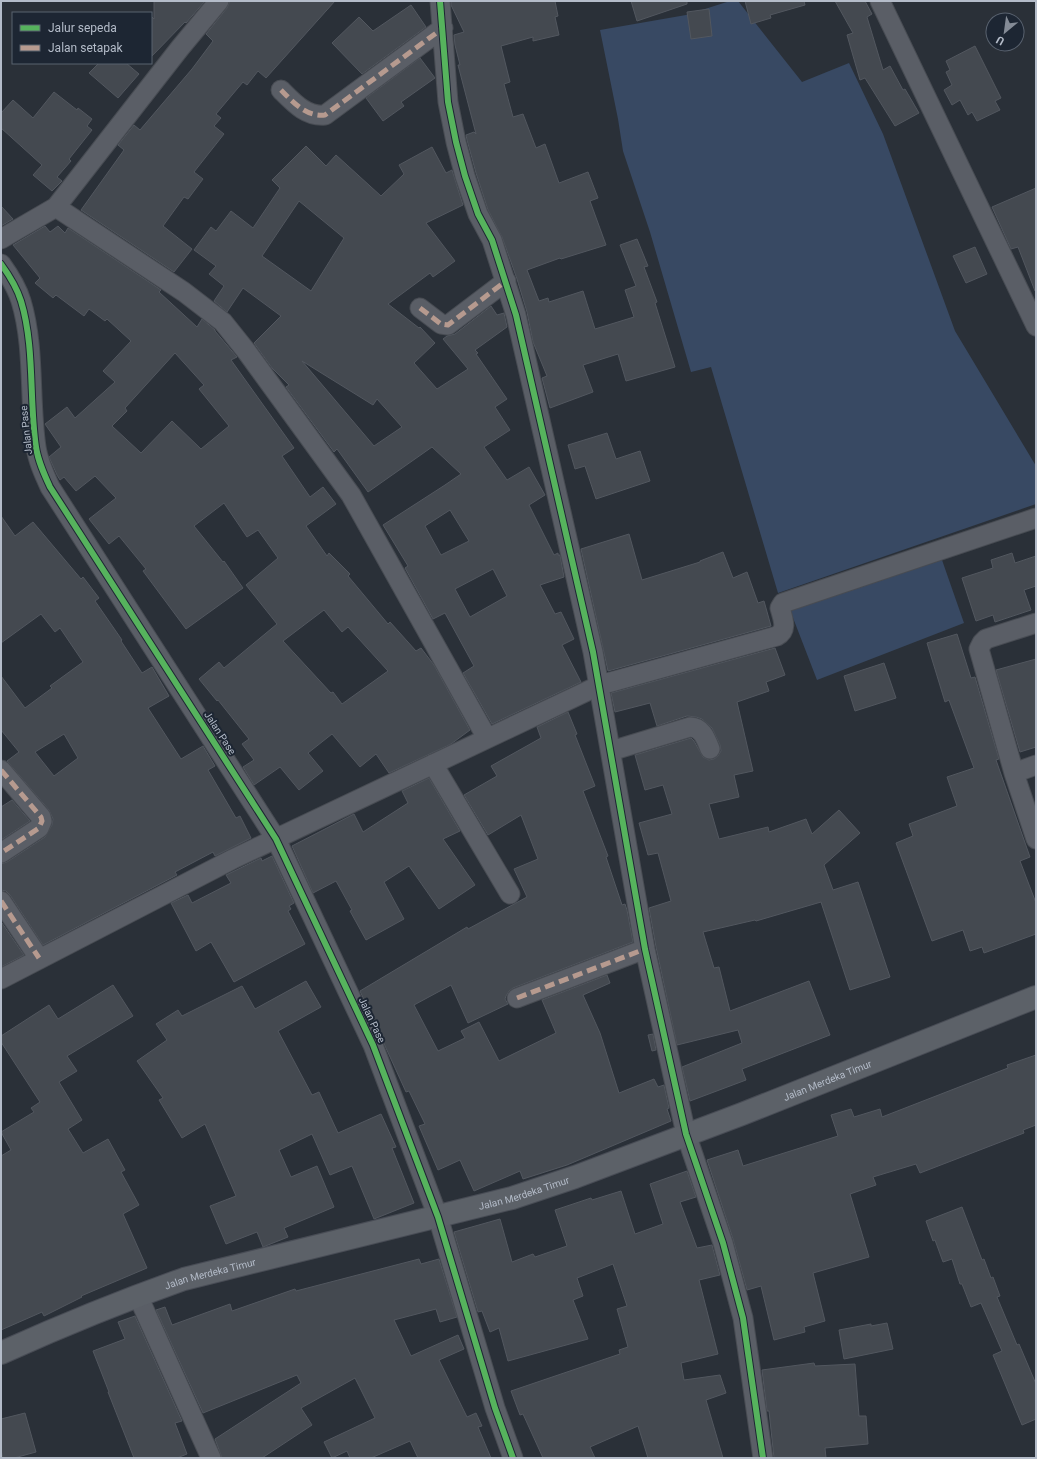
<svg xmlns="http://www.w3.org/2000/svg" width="1037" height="1459" font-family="Roboto,sans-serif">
  <rect width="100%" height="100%" fill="#2a3038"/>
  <path fill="#384963" d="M730,1H738L802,82L849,63L883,134L955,331L1036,466V504L778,593L711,367L691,372L650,232L623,151L618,119L600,30L686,15Z
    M942,560L964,623L817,680L790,610Z"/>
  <path fill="#444950" stroke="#52575f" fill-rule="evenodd" d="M154,1H205L186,23L185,22L151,57V16L154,19Z
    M230,1H335L266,78L258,71L247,85L243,82L216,114L221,118L214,126L224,134L194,172L203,179L188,199L184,197L163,226L192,249L174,272L81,210L124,150L118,145L134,125L140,130L192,69L213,41L206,34L227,8Z
    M451,1H555L558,16L555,17L559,35L533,41V37L501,46L510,82L504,84L513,117L523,114L536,148L545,144L559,183L588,172L598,198L590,201L606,245L561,259L560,258L527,270L539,301L548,298L549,302L583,291L595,329L634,317L625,290L636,286L620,245L637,239L648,266L644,267L657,302L655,303L675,367L626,381L618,354L583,365L593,392L550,408L542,378L547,376L533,342L527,312L517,279L502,237L488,210L476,173L467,140L466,135L474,132L476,134L458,65H460L455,45L454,35L464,32L451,5Z
    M631,1H687V4L637,21Z
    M745,1H804L805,5L770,15L771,18L751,24Z
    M835,1H865L872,14L867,17L883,70L890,66L903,90L905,89L919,113L895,126L865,78L860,80L847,35L853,33Z
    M411,5L426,27L362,74L332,43L359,17L373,31Z
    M709,9L712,36L691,39L687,12Z
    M975,46L1001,98L995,101L1000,110L977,121L972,112L968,115L960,100L952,105L944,90L952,85L946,72L950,70L946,61Z
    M420,58L435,78L401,102L404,106L383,121L366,98Z
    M99,63H126L139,74L118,98L89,73Z
    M54,92L77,110L78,108L92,119L87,126L92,130L69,159L71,161L57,177L62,181L52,191L33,175L42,165L1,128V113L13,100L33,118Z
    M306,146L326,166L336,155L381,196L404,174L399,165L432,147L446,173L452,170L463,205L426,223L455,261L433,277L430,273L388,304L419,328L420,327L435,343L414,363L437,389L468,369L443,339L447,336L455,334L491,306L497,315L504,313L507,327L475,350L478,353L476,354L507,399L495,407L510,430L484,447L507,480L529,467L545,495L529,505L554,555L558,553V555H560L564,577L540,585L555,614L561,612L574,639L562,645L581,682L492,724L463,673L474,666L445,613L433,619L405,568L408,566L383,525L445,485L461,474L432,447L368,492L337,449L334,452L286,387L289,385L272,368L254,343L281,316L243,288L227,312L214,301L224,286L209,274L216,266L194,250L211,227L216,231L231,211L253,228L280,188L272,180ZM299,201L344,238L311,291L262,256ZM302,361L373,405L377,399L402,427L374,446ZM450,510L469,541L441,555L425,526ZM493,569L507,596L470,617L455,589Z
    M1036,188V291H1035L1018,247L1011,249L992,207Z
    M1,206L13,219L1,226Z
    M45,226L50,232L58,226L65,233L68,228L161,290L159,292L197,327L202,319L215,330V331L237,357L231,360L294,448L282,456L310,497L323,487L336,504L306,526L327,556L329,553L350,574L348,576L388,624L390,622L416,651L421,648L434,665L470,730L451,744L389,773L376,754L360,767L332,734L308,753L323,771L299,790L280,767L254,785L243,767L254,760L242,744L249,739L218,700L217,701L199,679L219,662L224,668L277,624L246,585L278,558L258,530L247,537L224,503L194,526L223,562L224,561L243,588L186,629L143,571L146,569L119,536L109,544L89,519L116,498L95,476L76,491L64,477L60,480L57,475L49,457L61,447L45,424L67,407L75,418L115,382L103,371L131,341L107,319L105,321L89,309L84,316L56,295L53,298L35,283L40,278L13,245ZM175,353L204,385L199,389L229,426L201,449L172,421L141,453L112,426L127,411L125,408ZM324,610L342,632L348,627L388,671L342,704L333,692L331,693L283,641Z
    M975,247L987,274L966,283L953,256Z
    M607,433L616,459L640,451L650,481L596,499L585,466L575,469L568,445Z
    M1,516L15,536L33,522L81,579L83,577L99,598L95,601L122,640L121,641L142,673L152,667L169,696L148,708L181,759L203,746L215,766L208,770L236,818L240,816L251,838L215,856L213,852L175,872L177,875L43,945L10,895L6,891L1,890V864L7,862L45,837L52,825L53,819L49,810L7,761L19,752L1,730V676L25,708L52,688L50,686L83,662L60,628L55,632L41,614L1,643ZM64,734L78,758L54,776L35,752Z
    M629,534L642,580L700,562V561L723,552L733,578L747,572L758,603L764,601L771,626L608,671L581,549Z
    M1012,553L1015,563L1036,556V586L1024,590L1031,610L995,622L993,615L976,621L962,578L993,568L991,560Z
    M957,634L971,678L975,677L999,759L996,760L1030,857L1020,861L1036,903V934L984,953L982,947L970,951L963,930L932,941L896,843L913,836L909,824L957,806L947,777L974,768L949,700L945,702L927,643Z
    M775,648L785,675L766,682L769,691L737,702L753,771L734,775L739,797L709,804L719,839L768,827L769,832L806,819L812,834L839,810L860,833L824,865L833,890L858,882L890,977L850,990L821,902L756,921L755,920L703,932L714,968L719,967L730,1011L809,981L830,1035L742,1069L746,1080L690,1101L682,1067L742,1043L738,1030L677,1045L656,947L649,908L671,901L658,853L648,855L639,823L672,814L663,785L645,790L635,755L691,738L694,741L703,757L709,760L714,759L718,756L721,751L720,745L712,728L702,719L696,717L687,716L657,726L650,703L615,712L611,693Z
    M1036,659V747L1020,752L996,670Z
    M884,663L896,698L855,711L844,676Z
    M568,712L577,734L575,735L595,786L583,791L608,856L606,857L622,905L625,904L627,910L633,942L513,988L509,991L506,996L505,999L508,1004L468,1023L451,985L414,1005L438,1051L465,1038L461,1031L479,1022L499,1061L556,1033L542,1000L607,975L610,983L583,995L600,1033L619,1093L654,1079L658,1087L664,1085L669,1108L667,1109L671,1121L567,1165L523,1179L520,1171L474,1191L460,1160L438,1170L419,1126L425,1124L409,1091L406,1092L360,991L467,927L468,929L527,897L514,869L538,859L521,815L488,835L464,795L497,776L491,766L541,738L537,727Z
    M429,778L460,831L443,839L475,885L439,909L409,866L384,882L404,919L366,940L350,911L352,910L336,881L313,893L292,846L354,814L363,832L408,803L402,791Z
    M12,800L30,821L1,840V807Z
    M272,856L294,903L289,906L291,909L288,911L305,944L234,982L211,942L196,951L171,903L188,895L192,903L231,883L226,875L261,858L262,861Z
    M1,923H2L24,955L1,967Z
    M306,981L321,1007L278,1031L312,1095L319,1092L338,1133L381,1114L396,1147L392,1148L414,1203L374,1219L352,1166L330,1175L312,1134L279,1150L291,1177L317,1166L334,1207L284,1228L288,1237L263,1247L257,1232L226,1244L210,1206L236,1196L205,1124L182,1138L159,1100L163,1098L137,1061L167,1040L156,1024L178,1010L182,1016L242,986L255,1009Z
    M113,985L133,1016L67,1056L77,1071L59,1082L82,1120L68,1129L83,1153L108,1139L125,1170L121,1172L139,1205L123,1214L147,1268L81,1296L82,1297L44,1316L42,1312L1,1330V1156L11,1150L1,1132L34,1112L31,1108L40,1102L1,1042V1036L49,1005L58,1019Z
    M653,1034L656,1050L652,1051L648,1035Z
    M1036,1055V1125L1023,1130L1024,1133L920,1173L916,1164L873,1177L876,1185L850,1194L869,1257L813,1273L825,1321L804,1327L805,1332L774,1340L761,1286L747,1290L733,1239L707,1160L738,1150L743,1166L838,1136L831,1115L851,1109L854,1117L880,1109L882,1117L1008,1068L1007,1065Z
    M687,1171L696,1197L680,1202L697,1248L712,1245L720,1275L699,1280L718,1354L681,1363L684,1380L720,1375L726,1393L706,1400L723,1458H648L638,1426L590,1447L595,1458H543L523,1414L520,1415L511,1391L620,1354L619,1350L628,1347L617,1309L627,1306L613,1264L577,1278L583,1296L573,1300L588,1339L508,1361L499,1328L490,1332L482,1311L478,1312L454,1232L500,1219L512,1262L533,1254L535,1257L567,1246L555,1210L591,1198L592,1200L621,1191L635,1234L663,1224L650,1184Z
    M962,1207L982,1260L984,1259L991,1278L993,1277L1000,1296L997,1297L1017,1345L1019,1344L1036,1384V1419L1022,1425L993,1355L1002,1351L981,1303L971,1307L962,1284H960L952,1259L943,1262L935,1240L933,1241L926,1221Z
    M419,1259L421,1264L439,1259L457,1317L440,1322L436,1309L394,1320L411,1356L458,1335L464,1349L439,1360L467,1417L476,1413L482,1426L478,1427L491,1458H418L410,1441L371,1458H350L347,1451L332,1458L324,1442L375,1418L355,1378L301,1408L312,1425L262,1458H222L215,1439L301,1383L297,1375L203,1413L156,1310L165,1307L172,1325L230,1304L232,1311L295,1289L296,1291Z
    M135,1316L182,1421L175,1423L187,1454L177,1458H134L108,1392H109L93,1351L125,1339L118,1322Z
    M887,1323L893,1349L844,1359L839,1330L871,1324V1326Z
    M814,1363L815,1366L855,1364L859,1416H866L868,1444L825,1448L826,1458H774L769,1411H767L762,1370Z
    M25,1413L36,1452L14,1458H3L1,1450V1419Z"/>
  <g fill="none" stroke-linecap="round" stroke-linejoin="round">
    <defs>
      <path id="minor" d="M440,1L448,102L456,142L465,176L478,214L492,240L516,315L593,652L645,949L686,1134L723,1243L743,1318L763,1458
        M880,1L1036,326
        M281,90C293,102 306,117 325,115L443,28
        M56,207L184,292L223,322L247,352L351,495L487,738
        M1,239L56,207L180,48L219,1
        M1,264C9,275 17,288 21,301C35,347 29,400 36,447C38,461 44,474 50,487L276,839L373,1045L438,1217L495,1408L513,1458
        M420,308L441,324L448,325L506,281
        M1036,623L986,639L982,643L979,649L1014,773L1036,839
        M611,751L690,727C702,727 706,739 710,749
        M433,764L510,894
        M1,770L41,817L42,821L39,828L1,853
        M1014,773L1036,765
        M1,901L39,958
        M1,979L233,859L600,685L777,636C788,630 783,619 780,608L783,603L1036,518
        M517,998L645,949
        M138,1296L211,1458"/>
      <g id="major">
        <path id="s1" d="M1,1353C61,1326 122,1301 184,1279L512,1198L575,1177L742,1114L1036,997"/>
      </g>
    </defs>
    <use href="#minor" stroke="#484c53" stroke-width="21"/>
    <use href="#major" stroke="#484c55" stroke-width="24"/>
    <use href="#minor" stroke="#5a5e66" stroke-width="19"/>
    <use href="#major" stroke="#5c6168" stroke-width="22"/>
    <path stroke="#b69a8f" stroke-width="5" stroke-dasharray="10 5" stroke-linecap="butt" d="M281,90C293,102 306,117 325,115L443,28
      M420,308L441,324L448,325L506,281
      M1,770L41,817L42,821L39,828L1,853
      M1,901L39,958
      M517,998L645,949"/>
    <defs>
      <path id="cycleway" d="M440,1L448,102L456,142L465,176L478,214L492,240L516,315L593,652L645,949L686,1134L723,1243L743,1318L763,1458
        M1,264C9,275 17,288 21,301C35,347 29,400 36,447C38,461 44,474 50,487L276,839L373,1045L438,1217L495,1408L513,1458"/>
    </defs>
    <use href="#cycleway" stroke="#1d2633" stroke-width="8"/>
    <use href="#cycleway" stroke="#56b35d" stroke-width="6"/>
  </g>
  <g text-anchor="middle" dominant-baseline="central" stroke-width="4" stroke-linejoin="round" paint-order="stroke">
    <g font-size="10" fill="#b4bcc9" stroke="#1d2633">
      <text transform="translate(26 430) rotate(-96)">Jalan Pase</text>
      <text transform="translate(220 733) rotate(57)">Jalan Pase</text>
      <text transform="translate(372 1020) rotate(65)">Jalan Pase</text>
      <text stroke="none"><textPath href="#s1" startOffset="872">Jalan Merdeka Timur</textPath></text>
      <text stroke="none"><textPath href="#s1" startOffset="548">Jalan Merdeka Timur</textPath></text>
      <text stroke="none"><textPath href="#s1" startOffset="224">Jalan Merdeka Timur</textPath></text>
    </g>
  </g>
  <rect width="1037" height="1459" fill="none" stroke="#b4bcc9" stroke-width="4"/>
  <rect x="12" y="12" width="140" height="52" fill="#1d2633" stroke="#59626f"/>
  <rect x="20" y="25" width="20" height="6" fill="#56b35d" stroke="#59626f"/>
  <text x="48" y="32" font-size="12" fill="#b4bcc9">Jalur sepeda</text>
  <rect x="20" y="45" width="20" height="6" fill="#b69a8f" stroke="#59626f"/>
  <text x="48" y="52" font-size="12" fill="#b4bcc9">Jalan setapak</text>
  <g transform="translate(1005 32) rotate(209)"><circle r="19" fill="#1d2633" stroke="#59626f"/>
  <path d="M0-3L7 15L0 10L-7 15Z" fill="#848b96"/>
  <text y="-6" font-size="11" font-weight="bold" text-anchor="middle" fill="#b4bcc9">U</text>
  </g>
</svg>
